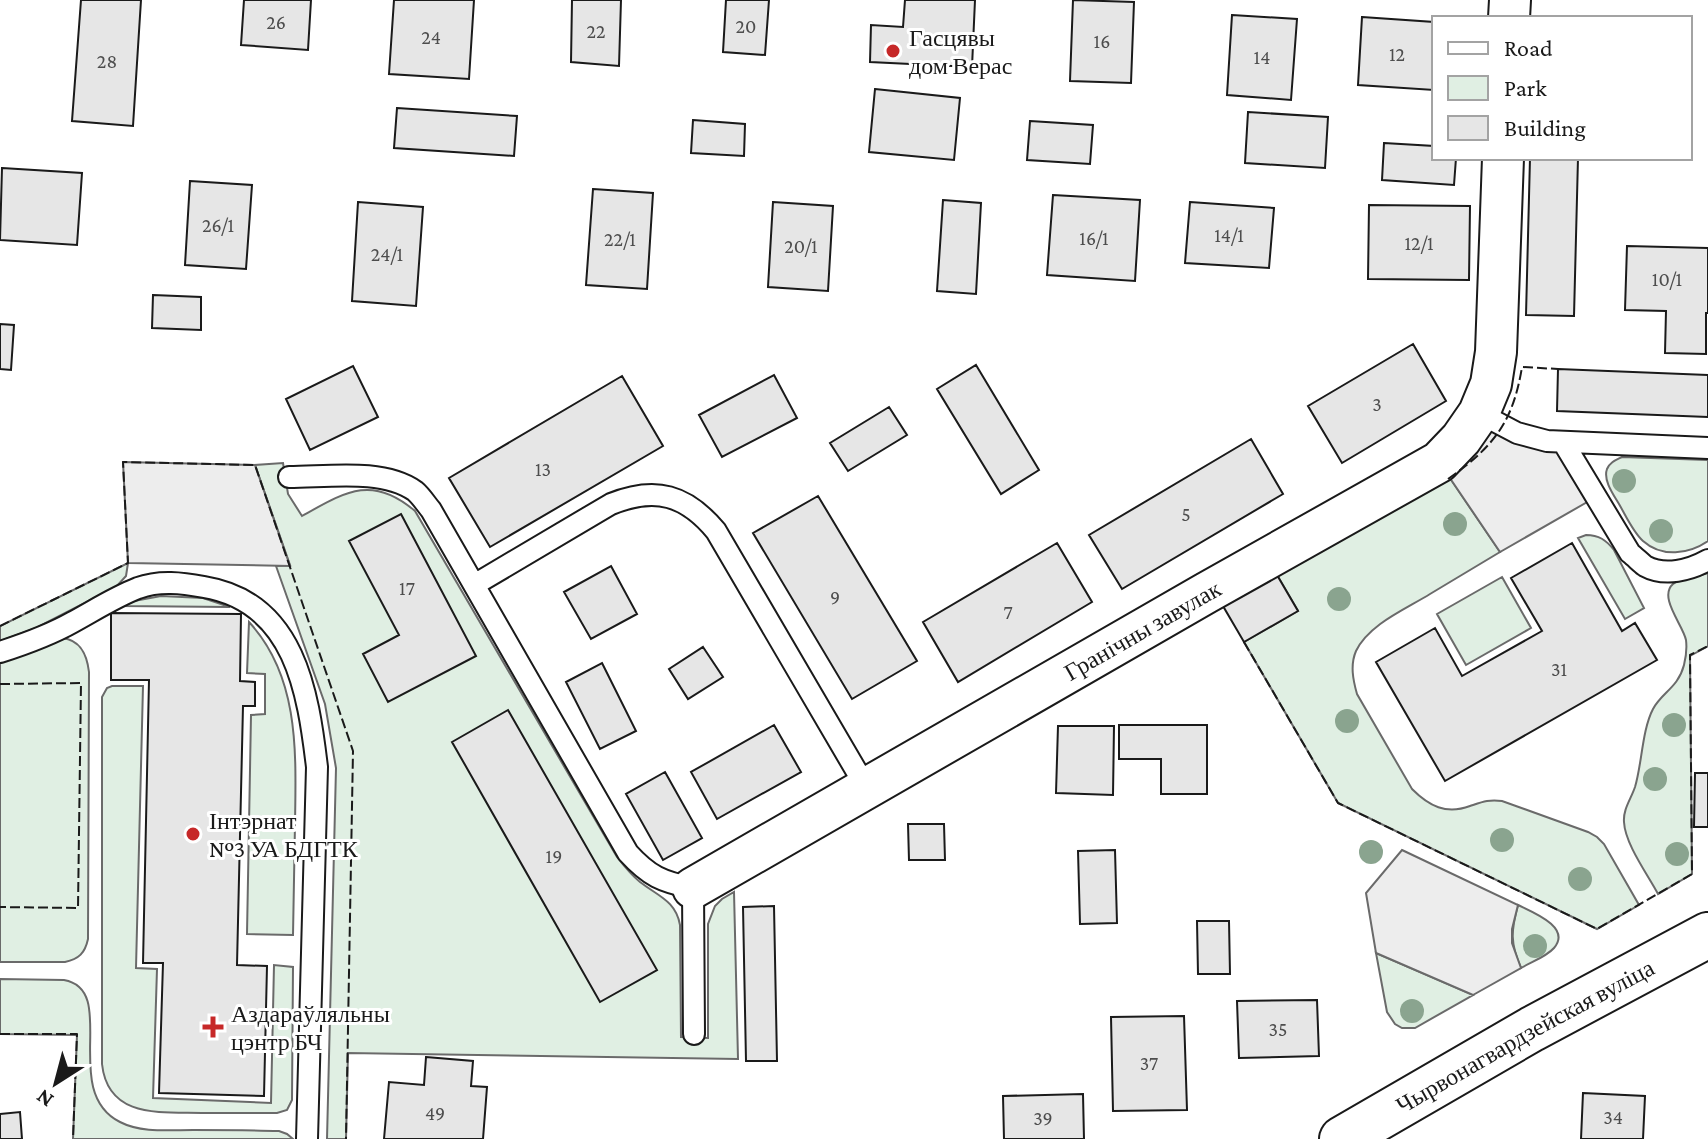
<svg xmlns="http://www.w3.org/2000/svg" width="1708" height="1139" font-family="'Crimson Pro',serif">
  <rect width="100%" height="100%" fill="#fff"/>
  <path fill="#e0efe3" stroke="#6a6a6a" stroke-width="2" d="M1622,457L1708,460V541C1689,554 1662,558 1643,541C1633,532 1626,516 1619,504C1613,494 1603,480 1607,469C1610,462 1616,460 1622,457Z
    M283,463L288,494L302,516C345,492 372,474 415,511L617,857C624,866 631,875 640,882C658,896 676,901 680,925L681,1037L708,1038V924L715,906L722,899L734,892L738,1059L348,1053L346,1139H327L336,768L325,704L276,566L290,565L255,465Z
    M1450,478L1500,552C1477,566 1453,580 1430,594C1406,609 1369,624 1356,651C1350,665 1353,680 1357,694L1412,789C1429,806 1446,815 1470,806C1482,802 1489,799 1502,801L1588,832L1597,837L1604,844L1639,905L1597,929L1338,803L1244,642L1298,611L1277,575Z
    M1586,535C1599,535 1606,540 1614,550L1644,608L1625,619L1578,538Z
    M128,563L126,576L116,587L36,628L0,641V626Z
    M1708,573V646L1690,656L1692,874L1658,894C1648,875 1625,844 1624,822C1623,809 1631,799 1635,787C1642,764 1642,730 1653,709C1662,692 1678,688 1684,665C1686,657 1687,648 1686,640C1683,625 1658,597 1673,584C1681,577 1698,577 1708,573Z
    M1502,577L1531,628L1466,665L1437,614Z
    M161,596L203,598L230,607L120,606L134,601Z
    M249,622C300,677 296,754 295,824C294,861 294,898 293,935L247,934L251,715L265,714V674L247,673Z
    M62,638C81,640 87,655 89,672L88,939C85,953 79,959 65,962H0V661L25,654Z
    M112,686H143L136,968L157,969L153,1098L271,1103L274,965L293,967L292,1100L287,1110L277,1113C252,1113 227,1113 202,1113C161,1112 108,1119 102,1064V697L107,688Z
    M1518,905C1532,912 1572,927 1554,948C1546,957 1531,962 1521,968C1510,943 1511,931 1518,905Z
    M1376,953L1473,995L1415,1028H1402L1395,1024L1387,1012Z
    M0,979L64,980C120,990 59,1091 120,1122C141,1133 169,1130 193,1130C221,1130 250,1130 279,1131L287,1134L293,1139H73L77,1035L0,1034Z"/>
  <path fill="#ededed" stroke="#6a6a6a" stroke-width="2" d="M1479,413L1563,442L1596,497L1500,552L1439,462Z
    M123,462L255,465L290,566L128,563Z
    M1402,850L1518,905L1512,929V943L1521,968L1473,995L1376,953L1366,893Z"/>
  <path fill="#e6e6e6" stroke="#1a1a1a" stroke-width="2" d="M81,0H141L133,126L72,121Z
    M244,0H311L308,50L241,45Z
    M394,0H474L469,79L389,74Z
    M572,0H621L619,66L571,62Z
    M726,0H769L765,55L723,52Z
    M905,0H975L972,67L870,62L871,25L903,27Z
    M1073,0L1134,2L1131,83L1070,81Z
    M1232,15L1297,19L1291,100L1227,95Z
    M1362,17L1434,22V90L1358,85Z
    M875,89L960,98L954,160L869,152Z
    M397,108L517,116L514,156L394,148Z
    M1248,112L1328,117L1325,168L1245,163Z
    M693,120L745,124L744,156L691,153Z
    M1030,121L1093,125L1090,164L1027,160Z
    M1384,143L1434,146V158H1456L1454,185L1382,180Z
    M1530,158H1578L1574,316L1526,315Z
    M2,168L82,173L77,245L0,240Z
    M190,181L252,185L246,269L185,265Z
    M593,189L653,193L647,289L586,285Z
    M1053,195L1140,200L1135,281L1047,275Z
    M943,200L981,203L976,294L937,291Z
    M358,202L423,207L416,306L352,301Z
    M773,202L833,206L828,291L768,287Z
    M1190,202L1274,208L1269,268L1185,263Z
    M1369,205L1470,206L1469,280L1368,279Z
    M1627,246L1708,248V313H1706V354L1665,353L1666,311L1625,310Z
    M153,295L201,297V330L152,328Z
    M0,324L14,325L11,370L0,369Z
    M1413,344L1446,401L1342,463L1308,406Z
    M976,365L1039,470L1001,494L937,389Z
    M353,366L378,417L310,450L286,399Z
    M1558,369L1708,375V417L1557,411Z
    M774,375L797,418L722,457L699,415Z
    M622,376L663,446L490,547L449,478Z
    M889,407L907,435L848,471L830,443Z
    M1251,439L1283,494L1122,589L1089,535Z
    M818,496L917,661L852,699L753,533Z
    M401,514L476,656L388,702L363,654L399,635L349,541Z
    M1057,543L1092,602L958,682L923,622Z
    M1572,543L1622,631L1635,623L1657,660L1445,781L1376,662L1435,628L1462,676L1542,631L1511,578Z
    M611,566L637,614L591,639L564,592Z
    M1277,575L1298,611L1244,642L1223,606Z
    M111,613L241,614L240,681L255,682V706H243L237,965L267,966L264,1096L159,1093L163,963H143L149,680H111Z
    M703,647L723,677L688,699L669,669Z
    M602,663L636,731L600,749L566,682Z
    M508,710L657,970L600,1002L452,742Z
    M774,725L801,772L717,819L691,772Z
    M1119,725H1207V794H1161V759H1119Z
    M1058,726H1114L1113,795L1056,793Z
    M665,772L702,838L663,860L626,794Z
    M1695,773H1708V827H1694Z
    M908,824H944L945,860H909Z
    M1115,850L1117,923L1080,924L1078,851Z
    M774,906L777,1061H746L743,907Z
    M1197,921H1229L1230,974H1198Z
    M1317,1000L1319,1056L1239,1058L1237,1001Z
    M1184,1016L1187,1110L1113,1111L1111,1017Z
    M426,1057L473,1061L471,1086L487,1087L483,1139H384L389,1082L424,1085Z
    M1583,1093L1645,1096L1643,1139H1581Z
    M1083,1094L1084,1139H1004L1003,1096Z
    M20,1112L22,1139H0V1114Z"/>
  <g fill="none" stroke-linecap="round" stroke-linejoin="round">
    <defs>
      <path id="service" d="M1479,413L1517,433L1547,441L1708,448
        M1563,442L1630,553C1635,557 1640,562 1645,566C1665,577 1690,570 1708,560
        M289,477C327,477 383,468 415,491C421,496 426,504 431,510L628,853C649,876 662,882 693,888L694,1034
        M474,585L611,504C656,486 686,495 716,531L867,789
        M0,652C25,644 50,635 73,622C95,610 115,597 138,588C160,580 182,583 204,587C295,602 308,692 317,767L307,1139"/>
      <g id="minor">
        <path d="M1509,18L1510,0"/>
        <path id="s1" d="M693,888L1206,593L1439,462L1461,439L1479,413L1491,384L1496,352L1503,158"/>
      </g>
      <g id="secondary">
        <path id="s2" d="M1342,1139L1532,1029L1708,935"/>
      </g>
    </defs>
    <use href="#service" stroke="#1a1a1a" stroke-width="24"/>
    <use href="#minor" stroke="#1a1a1a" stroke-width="44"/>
    <use href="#secondary" stroke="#1a1a1a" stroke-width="48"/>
    <use href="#service" stroke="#fff" stroke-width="20"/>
    <use href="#minor" stroke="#fff" stroke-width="40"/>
    <use href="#secondary" stroke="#fff" stroke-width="44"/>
    <path stroke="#1a1a1a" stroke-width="2" stroke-dasharray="10 4" stroke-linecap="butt" d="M1448,479C1493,447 1513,423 1522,367L1558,369
      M0,626L128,563L123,462L255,465L353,751L346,1139
      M1244,642L1338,803L1597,929L1692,874L1690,655L1708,646
      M0,684L81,683L78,908L0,907
      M0,1034H77L73,1139"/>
  </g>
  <g fill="#8aa48f">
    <circle cx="1624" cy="481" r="12"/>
    <circle cx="1455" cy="524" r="12"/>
    <circle cx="1661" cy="531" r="12"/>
    <circle cx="1339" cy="599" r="12"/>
    <circle cx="1347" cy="721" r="12"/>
    <circle cx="1674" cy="725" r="12"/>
    <circle cx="1655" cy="779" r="12"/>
    <circle cx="1502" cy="840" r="12"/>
    <circle cx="1371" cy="852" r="12"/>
    <circle cx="1677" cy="854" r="12"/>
    <circle cx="1580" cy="879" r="12"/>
    <circle cx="1535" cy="946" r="12"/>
    <circle cx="1412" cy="1011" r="12"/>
  </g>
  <g fill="#c62828" stroke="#fff" stroke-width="3">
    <circle cx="893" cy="51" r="8"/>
    <circle cx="193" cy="834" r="8"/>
    <path d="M209 1015h8v8h8v8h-8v8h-8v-8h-8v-8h8z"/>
  </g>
  <g text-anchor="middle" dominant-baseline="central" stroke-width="6" stroke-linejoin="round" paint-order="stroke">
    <g font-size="20" fill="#4d4d4d">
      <text x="276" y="22">26</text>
      <text x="746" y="26">20</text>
      <text x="596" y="31">22</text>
      <text x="431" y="37">24</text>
      <text x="1102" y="41">16</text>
      <text x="1397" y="54">12</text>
      <text x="1262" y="57">14</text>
      <text x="107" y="61">28</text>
      <text x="218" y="225">26/1</text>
      <text x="1229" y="235">14/1</text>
      <text x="1094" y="238">16/1</text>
      <text x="620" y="239">22/1</text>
      <text x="1419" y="243">12/1</text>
      <text x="801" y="246">20/1</text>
      <text x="387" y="254">24/1</text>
      <text x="1667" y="279">10/1</text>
      <text x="1377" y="404">3</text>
      <text x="543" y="469">13</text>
      <text x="1186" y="514">5</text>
      <text x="407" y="588">17</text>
      <text x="835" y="597">9</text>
      <text x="1008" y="612">7</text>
      <text x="1559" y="669">31</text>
      <text x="554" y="856">19</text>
      <text x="1278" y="1029">35</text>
      <text x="1149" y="1063">37</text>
      <text x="435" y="1113">49</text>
      <text x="1613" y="1117">34</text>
      <text x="1043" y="1118">39</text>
    </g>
    <g font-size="24" fill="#1a1a1a" stroke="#fff" text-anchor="start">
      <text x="909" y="37">Гасцявы<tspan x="909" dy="28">дом Верас</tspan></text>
      <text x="209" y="820">Інтэрнат<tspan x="209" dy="28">№3 УА БДГТК</tspan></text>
      <text x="231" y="1013">Аздараўляльны<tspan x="231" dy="28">цэнтр БЧ</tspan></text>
    </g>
    <g font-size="24" fill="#1a1a1a" stroke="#fff">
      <text stroke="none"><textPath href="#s1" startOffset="518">Гранічны завулак</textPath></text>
      <text stroke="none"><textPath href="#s2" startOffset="210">Чырвонагвардзейская вуліца</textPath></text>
    </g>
  </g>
  <rect x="1432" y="16" width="260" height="144" fill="#ffffff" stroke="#a3a3a3" stroke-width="2"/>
  <rect x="1448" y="42" width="40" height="12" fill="#ffffff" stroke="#a3a3a3" stroke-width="2"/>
  <text x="1504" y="56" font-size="24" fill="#1a1a1a">Road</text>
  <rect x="1448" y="76" width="40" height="24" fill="#e0efe3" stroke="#a3a3a3" stroke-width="2"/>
  <text x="1504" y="96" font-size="24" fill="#1a1a1a">Park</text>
  <rect x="1448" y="116" width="40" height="24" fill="#e6e6e6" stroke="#a3a3a3" stroke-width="2"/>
  <text x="1504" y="136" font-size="24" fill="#1a1a1a">Building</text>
  <g transform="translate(56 1083) rotate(216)" stroke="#ffffff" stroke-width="6" paint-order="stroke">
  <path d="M0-6L14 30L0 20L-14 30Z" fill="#1a1a1a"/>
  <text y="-12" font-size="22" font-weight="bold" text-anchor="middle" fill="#1a1a1a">N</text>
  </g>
</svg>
